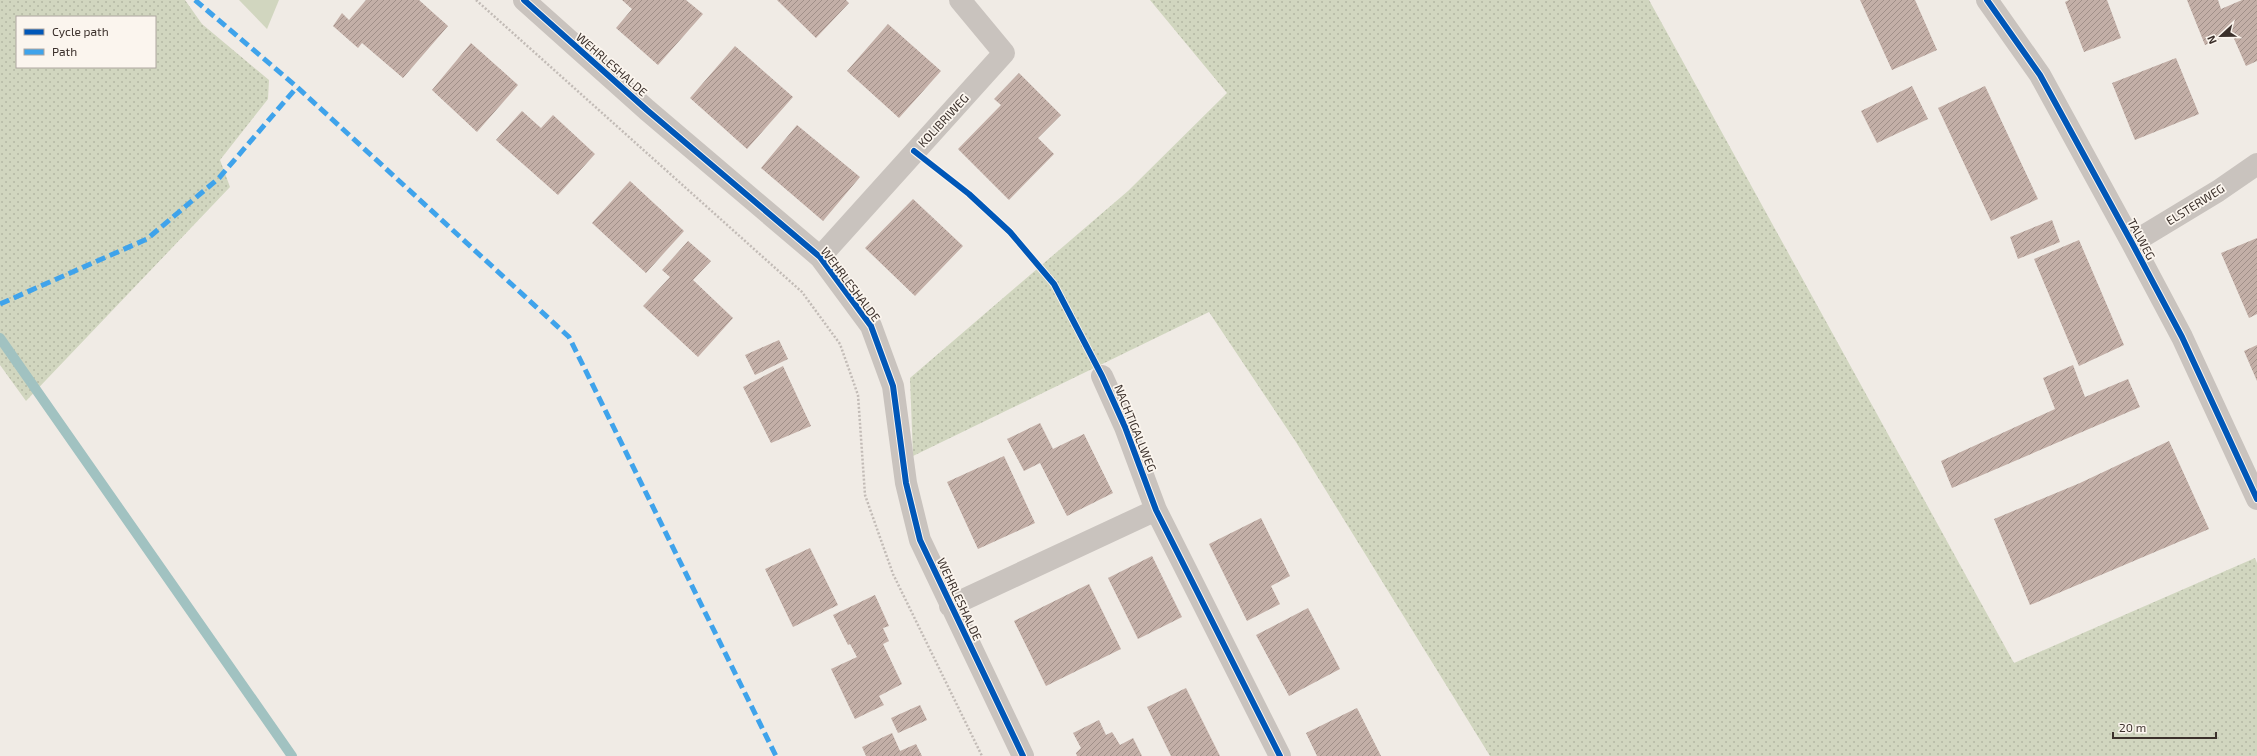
<svg xmlns="http://www.w3.org/2000/svg" width="2257" height="756" font-family="'Exo 2',sans-serif">
  <defs>
    <pattern id="grass-dots" width="8" height="8" patternUnits="userSpaceOnUse"><rect width="8" height="8" fill="#d1d6bf"/><path d="M2 2h.1M6 6h.1" fill="none" stroke="#b4b8a4" stroke-width="1.8" stroke-linecap="round"/></pattern>
    <pattern id="building-hatch" width="6" height="6" patternUnits="userSpaceOnUse"><rect width="6" height="6" fill="#c3afa7"/><path d="M-1 1l2-2M0 6l6-6M5 7l2-2" fill="none" stroke="#a08f88"/></pattern>
  </defs>
  <rect width="100%" height="100%" fill="#f0ebe5"/>
  <path fill="url(#grass-dots)" fill-rule="evenodd" d="M0,0H185L202,24L269,80L268,99L220,160L230,187L26,401L0,365ZM17,17H155V67H17Z
    M1150,0H1649L2014,663L2255,558L2257,563V756H1490L1296,442L1209,312L913,456L910,378L1128,191L1227,93Z"/>
  <path fill="#d1d6bf" d="M239,0H279L267,29Z"/>
  <g fill="none" stroke-linecap="round" stroke-linejoin="round">
    <path stroke="#a1c2c1" stroke-width="10" d="M0,338L292,756"/>
  </g>
  <path fill="url(#building-hatch)" d="M366,0H419L448,26L403,78L362,43L358,48L333,26L342,13L349,20Z
    M622,0H686L703,14L658,65L616,28L632,9Z
    M777,0H846L849,3L816,38Z
    M1860,0H1915L1937,50L1892,70Z
    M2069,0H2107L2121,38L2084,52L2065,2Z
    M2187,0H2218L2221,9L2242,0H2257V61L2246,66L2232,34L2205,45Z
    M888,24L941,71L899,118L847,71Z
    M471,43L518,85L477,132L432,90Z
    M735,46L793,97L747,149L690,98Z
    M2176,58L2199,114L2135,140L2112,83Z
    M1019,73L1061,115L1038,138L1054,154L1009,200L958,149L1001,105L994,99Z
    M1912,86L1928,119L1877,143L1861,111Z
    M1985,86L2038,199L1991,221L1938,108Z
    M522,111L541,128L553,115L595,154L558,195L496,140Z
    M797,125L860,177L823,221L761,168Z
    M630,181L684,231L646,273L592,223Z
    M913,199L963,246L915,296L865,248Z
    M2052,220L2060,242L2018,259L2010,237Z
    M2257,238V314L2249,318L2221,253Z
    M2079,240L2124,345L2079,366L2034,259Z
    M688,241L711,261L693,280L733,318L698,357L643,306L670,277L662,270Z
    M779,340L788,359L755,375L745,355Z
    M2257,345V381L2244,351Z
    M2073,365L2085,397L2128,379L2140,407L1952,488L1941,461L2055,409L2043,378Z
    M783,366L811,426L771,443L743,387Z
    M1040,423L1053,449L1084,434L1113,493L1067,516L1040,463L1024,471L1007,439Z
    M2169,441L2209,529L2030,605L1994,519L2080,483Z
    M1004,456L1035,523L978,549L947,482Z
    M1261,518L1290,576L1271,586L1280,604L1247,621L1209,544Z
    M810,548L838,605L793,627L765,569Z
    M1152,556L1182,617L1138,639L1108,578Z
    M1089,584L1121,649L1046,686L1014,621Z
    M875,595L889,626L883,628L889,641L883,644L902,684L879,696L884,705L855,719L831,669L857,657L850,644L848,645L833,615Z
    M1308,608L1340,669L1289,696L1256,635Z
    M1186,688L1220,756H1171L1147,707Z
    M920,705L927,720L898,733L891,718Z
    M1357,708L1381,756H1317L1306,733Z
    M1099,720L1106,735L1112,732L1120,745L1133,738L1142,756H1077L1076,753L1081,748L1073,733Z
    M892,733L900,751L916,744L922,756H866L862,747Z"/>
  <g fill="none" stroke-linecap="round" stroke-linejoin="round">
    <path stroke="#c2bbb6" stroke-width="2.5" stroke-dasharray="2 2" stroke-linecap="butt" d="M476,0L802,292L840,344L858,395L865,495L893,574L982,756"/>
    <path stroke="#c9c3be" stroke-width="22" d="M524,0L647,110L820,257L871,326L893,386L906,483L920,540L1023,756
      M1987,0L2040,75L2132,243L2182,337L2257,499
      M2132,243L2218,191L2257,164
      M820,257L1004,53L960,0
      M1102,376L1125,427L1156,510L1280,756
      M950,606L1156,510"/>
    <path stroke="#3fa3eb" stroke-width="5" stroke-dasharray="10 5" stroke-linecap="butt" d="M195,0L297,87L569,337L776,756
      M0,304L147,239L219,178L297,87"/>
    <defs>
      <path id="cycleway" d="M524,0L647,110L820,257L871,326L893,386L906,483L920,540L1023,756
        M1987,0L2040,75L2132,243L2182,337L2257,499
        M914,151L969,194L1010,232L1054,284L1102,376L1125,427L1156,510L1280,756"/>
    </defs>
    <use href="#cycleway" stroke="#fbf5ee" stroke-width="8"/>
    <use href="#cycleway" stroke="#0057b8" stroke-width="6"/>
  </g>
  <g text-anchor="middle" dominant-baseline="central" stroke-width="3.5" stroke-linejoin="round" paint-order="stroke">
    <g font-size="12" fill="#3b302b" stroke="#fbf5ee">
      <text transform="translate(612 64) rotate(41)">WEHRLESHALDE</text>
      <text transform="translate(943 120) rotate(-47)">KOLIBRIWEG</text>
      <text transform="translate(2195 204) rotate(-32)">ELSTERWEG</text>
      <text transform="translate(2142 239) rotate(62)">TALWEG</text>
      <text transform="translate(851 284) rotate(53)">WEHRLESHALDE</text>
      <text transform="translate(1136 428) rotate(68)">NACHTIGALLWEG</text>
      <text transform="translate(960 599) rotate(65)">WEHRLESHALDE</text>
    </g>
  </g>
  <rect x="16" y="16" width="140" height="52" fill="#fbf5ee" stroke="#aea6a0"/>
  <rect x="24" y="29" width="20" height="6" fill="#0057b8" stroke="#aea6a0"/>
  <text x="52" y="36" font-size="12" fill="#3b302b">Cycle path</text>
  <rect x="24" y="49" width="20" height="6" fill="#3fa3eb" stroke="#aea6a0"/>
  <text x="52" y="56" font-size="12" fill="#3b302b">Path</text>
  <g transform="translate(2221 36) rotate(248)" stroke="#fbf5ee" stroke-width="3" paint-order="stroke">
  <path d="M0-3L7 15L0 10L-7 15Z" fill="#3b302b"/>
  <text y="-6" font-size="11" font-weight="bold" text-anchor="middle" fill="#3b302b">N</text>
  </g>
  <path d="M2113 732v6h103v-6" fill="none" stroke="#3b302b" stroke-width="2"/>
  <text x="2119" y="732" font-size="12" fill="#3b302b" stroke="#fbf5ee" stroke-width="3" paint-order="stroke">20 m</text>
</svg>
